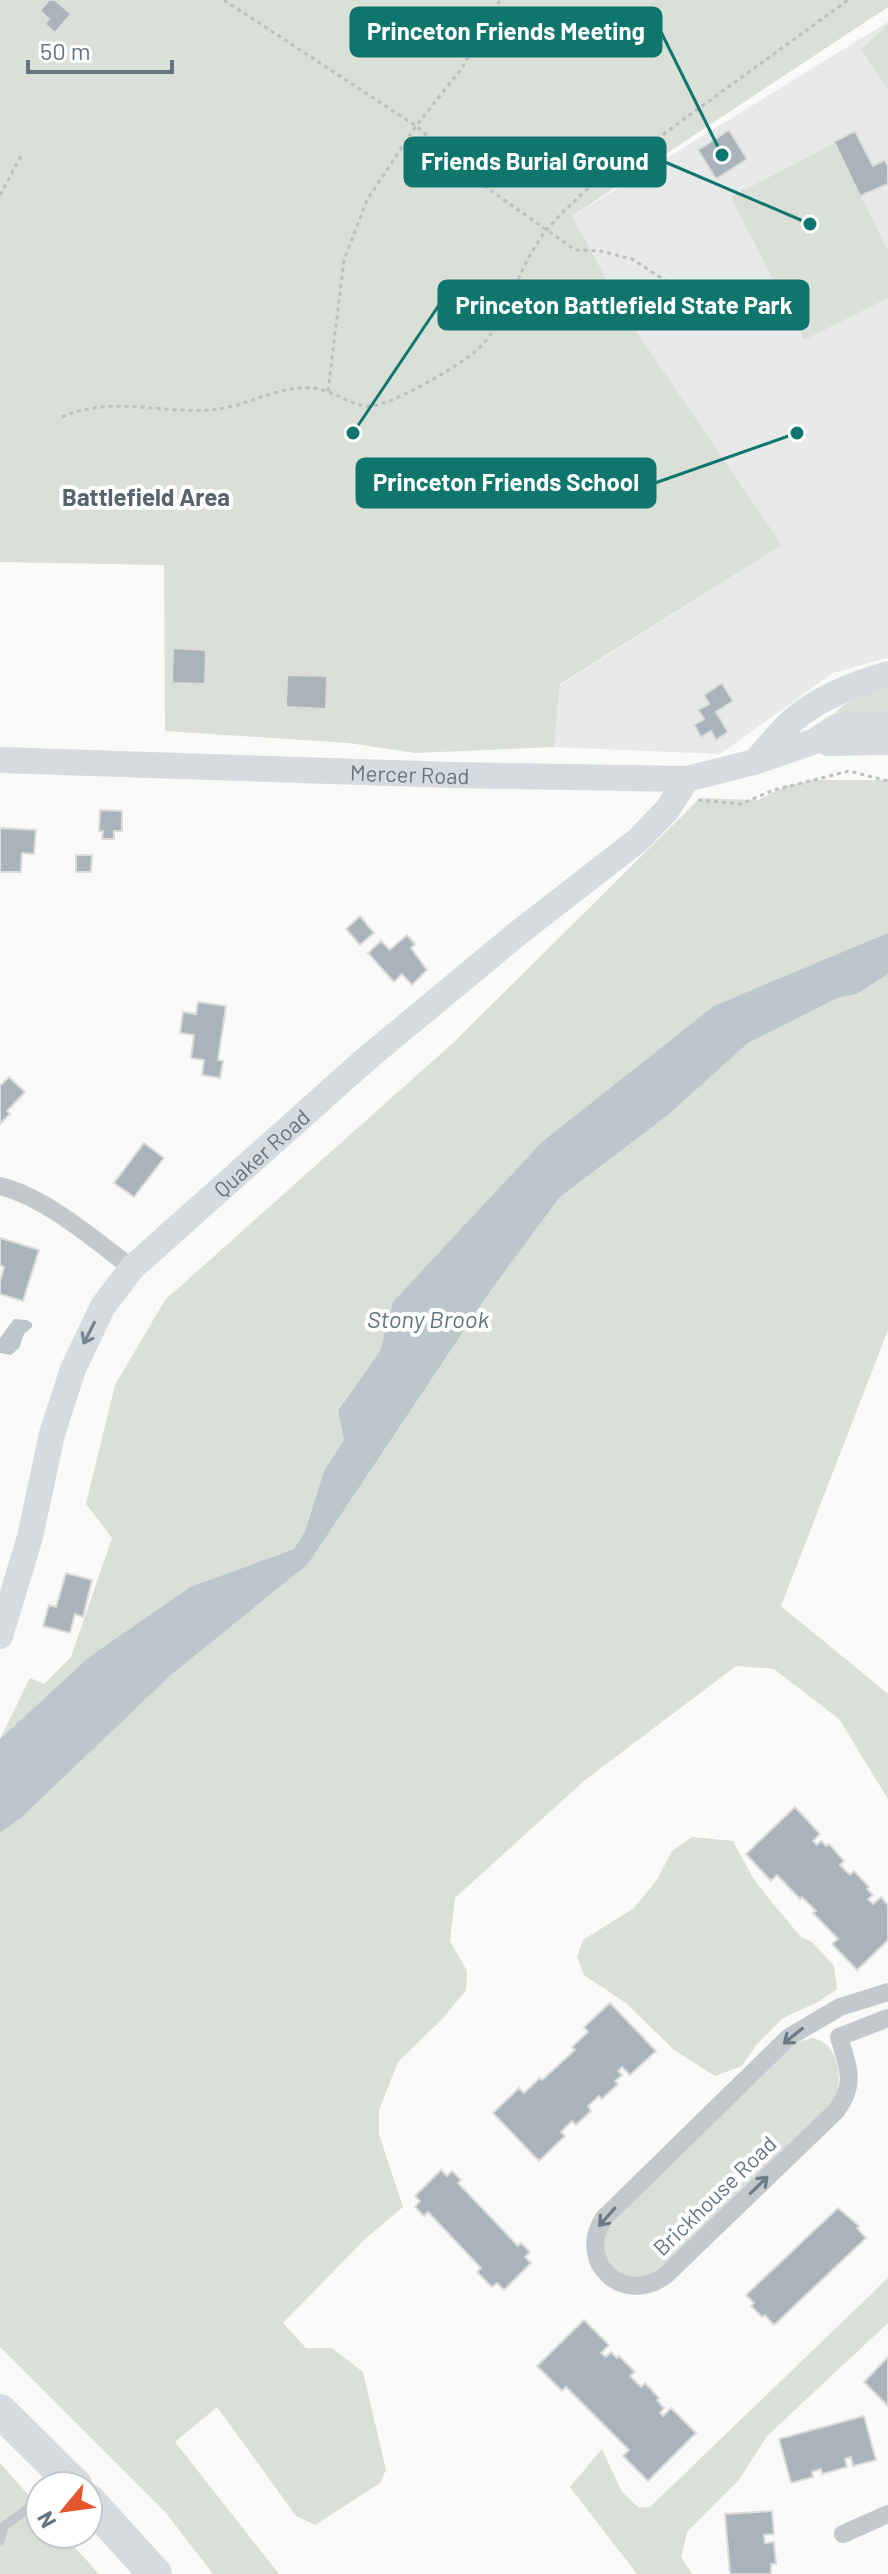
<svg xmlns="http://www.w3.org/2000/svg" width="888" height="2574" font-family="Barlow,sans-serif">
  <rect width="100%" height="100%" fill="#fafaf8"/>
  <path fill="#e8e9e9" d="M888,22V658L833,673L720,754L554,747L560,685L782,545L628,321L572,216Z"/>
  <path fill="#dadfd7" d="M0,0H888V7L572,216L629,321L782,545L560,684L554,747L415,753L349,743L165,731L164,565L0,562Z
    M888,24V89L861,50Z
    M835,143L888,251V298L804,340L731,197Z
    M888,687V717L832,720C840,699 869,694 888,687Z
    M813,780H888V933L832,957L394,1302L380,1351L338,1409L344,1440L324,1471L305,1531L294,1549L190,1587L89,1657L0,1739L30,1678L44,1684L71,1657L112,1538L86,1504L115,1385L165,1300L454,1042L700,798L758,800L786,786Z
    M888,974V1330L781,1606L888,1694V1799L839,1719L774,1669L736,1666L585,1780L455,1898L450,1941L467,1971L466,1990L443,2018L398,2062L379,2110V2134L403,2207L366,2238L283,2323L306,2348H332L363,2372L386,2470L380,2483L315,2525L296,2516L217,2407L175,2442L279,2574H213L166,2513L0,2347V1833L22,1817L171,1675L308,1564L491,1290L560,1197L668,1115L748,1043L837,998L857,994Z
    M692,1837L733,1841L753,1878L770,1900L801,1937L812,1942L834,1966L837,1989L818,2002L783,2018L756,2045L742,2066L715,2076L674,2050L626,2003L584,1975L577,1957L583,1940L634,1908L657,1880L672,1851Z
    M812,2038C841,2043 843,2082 834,2104L653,2277L644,2280L618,2276L601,2256L608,2223L792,2047L798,2042Z
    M888,2278V2323L767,2436L738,2481L687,2532L681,2557L692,2574H637L570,2487L602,2449L622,2492L639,2508L650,2507Z
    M0,2463L40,2508V2534H63L99,2574H0Z"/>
  <path fill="#bbc7cb" d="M888,933V974L857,994L837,998L748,1043L668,1115L560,1197L491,1290L308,1564L171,1675L22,1817L0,1833V1739L89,1657L190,1587L294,1549L305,1531L324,1471L344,1440L338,1410L380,1351L393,1302L542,1142L714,1006Z
    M14,1319L27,1320L32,1323V1327L24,1334L19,1348L11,1355L0,1353V1338Z"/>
  <path fill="#aab3b9" stroke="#dcdcda" stroke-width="2" d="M49,0H55L71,14L55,33L45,24L49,19L40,11Z
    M729,130L747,159L716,179L698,150Z
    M855,131L873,166L885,160L888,166V184L860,196L834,142Z
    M173,648L206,650L205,684L172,683Z
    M287,675L327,676L326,709L286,707Z
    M722,683L733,701L716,712L728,732L716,740L711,731L701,737L694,725L704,719L698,710L709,704L704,695Z
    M100,810L122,811V831H114V839H102L103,831H99Z
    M0,828L36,830L34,854L22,853L21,872H0Z
    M76,855H92L91,872H76Z
    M360,916L374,933L360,945L346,929Z
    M407,935L415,944L411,948L427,970L412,985L402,974L394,982L368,953L381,941L390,950Z
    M198,1002L226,1006L218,1060L223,1061L220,1078L202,1075L204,1060L191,1058L194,1035L180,1033L183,1012L196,1014Z
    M9,1077L25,1092L7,1111L10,1114L0,1124V1086Z
    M144,1143L164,1158L134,1197L114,1183Z
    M0,1238L39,1250L23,1301L0,1294V1281L4,1267L0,1265Z
    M66,1573L92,1580L83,1617L75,1614L70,1633L43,1626L49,1605L56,1607Z
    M795,1807L820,1834L813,1841L817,1845L821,1841L826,1846L829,1844L844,1861L840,1865L850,1875L854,1871L869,1887L867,1889L873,1895L868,1899L873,1904L881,1897L888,1905V1940L857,1970L832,1944L838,1939L813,1913L816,1911L802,1897L800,1899L777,1875L771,1881L746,1854Z
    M610,2003L656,2051L630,2075L622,2067L618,2071L622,2075L615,2081L618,2084L602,2099L599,2096L588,2106L591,2111L576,2125L572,2121L561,2132L565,2136L539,2161L493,2113L519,2088L524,2093L540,2078L542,2080L575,2050L572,2047L588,2032L584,2027Z
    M441,2170L447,2176L452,2171L461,2180L458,2183L518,2246L521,2243L530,2252L525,2257L531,2263L504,2290L497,2283L492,2287L477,2272L481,2268L428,2212L424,2216L415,2207L420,2201L415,2196Z
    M838,2208L859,2226L857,2228L866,2238L774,2325L765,2315L762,2317L751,2306L754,2303L746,2295Z
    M584,2320L609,2345L601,2353L606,2357L611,2352L617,2358L619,2356L635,2372L630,2376L641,2387L645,2383L659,2398L657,2400L664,2408L660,2413L663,2416L671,2408L696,2433L648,2481L623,2456L629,2450L566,2387L562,2391L537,2366Z
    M888,2357V2406L864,2382Z
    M864,2416L876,2460L853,2466L851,2457L845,2459L847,2467L822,2474L821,2469L812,2472L813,2477L791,2483L779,2439Z
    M772,2511L774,2534L764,2535L765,2543L774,2542L776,2564H771V2574H730L725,2514Z"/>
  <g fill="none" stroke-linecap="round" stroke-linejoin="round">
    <path stroke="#bbbfc2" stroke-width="3" stroke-dasharray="4 4" stroke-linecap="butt" d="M224,0L416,126L486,187L575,250L600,251L632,259L666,281
      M0,195L22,154
      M328,391L344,260L367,200L416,126L462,68L500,0
      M62,417C115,393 170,418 225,408C253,402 284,385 313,388C332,390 347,403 365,406C385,410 461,365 477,350C506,323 513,283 533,250C546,227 566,209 585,191L848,0
      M698,800L741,804L774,790L849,771L888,781"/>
    <path stroke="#c3c8cc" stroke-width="9" d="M0,2541L4,2526L40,2500"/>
    <path stroke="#c3c8cc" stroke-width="18" d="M0,1186C47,1198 93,1239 132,1268
      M888,1992L840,2007L789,2037L604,2218C575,2262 624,2307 666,2275L836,2111C857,2083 848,2068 839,2037L888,2018
      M843,2534L888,2514"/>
    <g stroke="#d6dbdf" stroke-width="26">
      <path d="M828,743L888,742"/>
      <path id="s1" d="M0,760L452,775L687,779L754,762L815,741L836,727L888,723"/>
      <path d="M757,760C768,747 779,733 791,722C817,698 855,684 888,674"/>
      <path id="s2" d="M0,1636L30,1537L52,1434L73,1369L103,1306L132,1268L365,1060L517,934L638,840L667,810L687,779"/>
    </g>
    <path stroke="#d6dbdf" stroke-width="34" d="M0,2411L76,2486
      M88,2500L155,2574"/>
  </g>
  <defs><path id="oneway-shaft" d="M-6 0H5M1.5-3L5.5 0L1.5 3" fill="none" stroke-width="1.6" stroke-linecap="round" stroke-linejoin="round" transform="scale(2)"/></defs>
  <use stroke="#768591" href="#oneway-shaft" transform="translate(89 1333) rotate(117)"/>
  <g stroke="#6a7a87">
    <use href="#oneway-shaft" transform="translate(793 2036) rotate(141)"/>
    <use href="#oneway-shaft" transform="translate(759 2185) rotate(-44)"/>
    <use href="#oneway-shaft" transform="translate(607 2217) rotate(131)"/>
  </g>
  <g text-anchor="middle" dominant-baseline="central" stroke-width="8" stroke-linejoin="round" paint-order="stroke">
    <g font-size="22" fill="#657683" stroke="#fff">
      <text stroke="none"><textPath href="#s1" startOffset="410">Mercer Road</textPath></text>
      <text stroke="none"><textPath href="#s2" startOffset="568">Quaker Road</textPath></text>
      <text transform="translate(714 2195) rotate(-44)">Brickhouse Road</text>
    </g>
    <g font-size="24" font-weight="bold" fill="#57646e" stroke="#fff">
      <text x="146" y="496">Battlefield Area</text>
    </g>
    <g font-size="24" font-style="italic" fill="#60757c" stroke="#fff">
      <text x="428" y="1318">Stony Brook</text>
    </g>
  </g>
  <path fill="none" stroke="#0f766e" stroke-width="3" d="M722 155L661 32M810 224L665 162M353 433L439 305M797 433L655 483"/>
  <g fill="#0f766e" stroke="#fff" stroke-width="3">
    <circle cx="722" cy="155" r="8"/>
    <circle cx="810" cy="224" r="8"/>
    <circle cx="353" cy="433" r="8"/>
    <circle cx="797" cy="433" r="8"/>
  </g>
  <g fill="#0f766e" stroke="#0f766e" stroke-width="3">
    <rect x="351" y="8" width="310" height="48" rx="8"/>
    <rect x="405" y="138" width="260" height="48" rx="8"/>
    <rect x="439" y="281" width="369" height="48" rx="8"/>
    <rect x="357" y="459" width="298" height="48" rx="8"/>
  </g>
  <g font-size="24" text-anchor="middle" font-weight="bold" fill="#fff">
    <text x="506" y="40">Princeton Friends Meeting</text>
    <text x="535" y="170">Friends Burial Ground</text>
    <text x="624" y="314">Princeton Battlefield State Park</text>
    <text x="506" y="491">Princeton Friends School</text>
  </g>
  <g transform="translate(64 2510) rotate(241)"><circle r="38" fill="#ffffff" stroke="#c1c8cd" stroke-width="2"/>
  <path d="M0-6L14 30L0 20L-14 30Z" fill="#e4572e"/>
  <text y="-12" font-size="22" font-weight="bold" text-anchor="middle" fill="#657683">N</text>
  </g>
  <path d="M28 60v12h144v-12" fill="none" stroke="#657683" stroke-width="4"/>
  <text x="40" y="60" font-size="24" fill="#657683" stroke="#ffffff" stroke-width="6" paint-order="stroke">50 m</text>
</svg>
